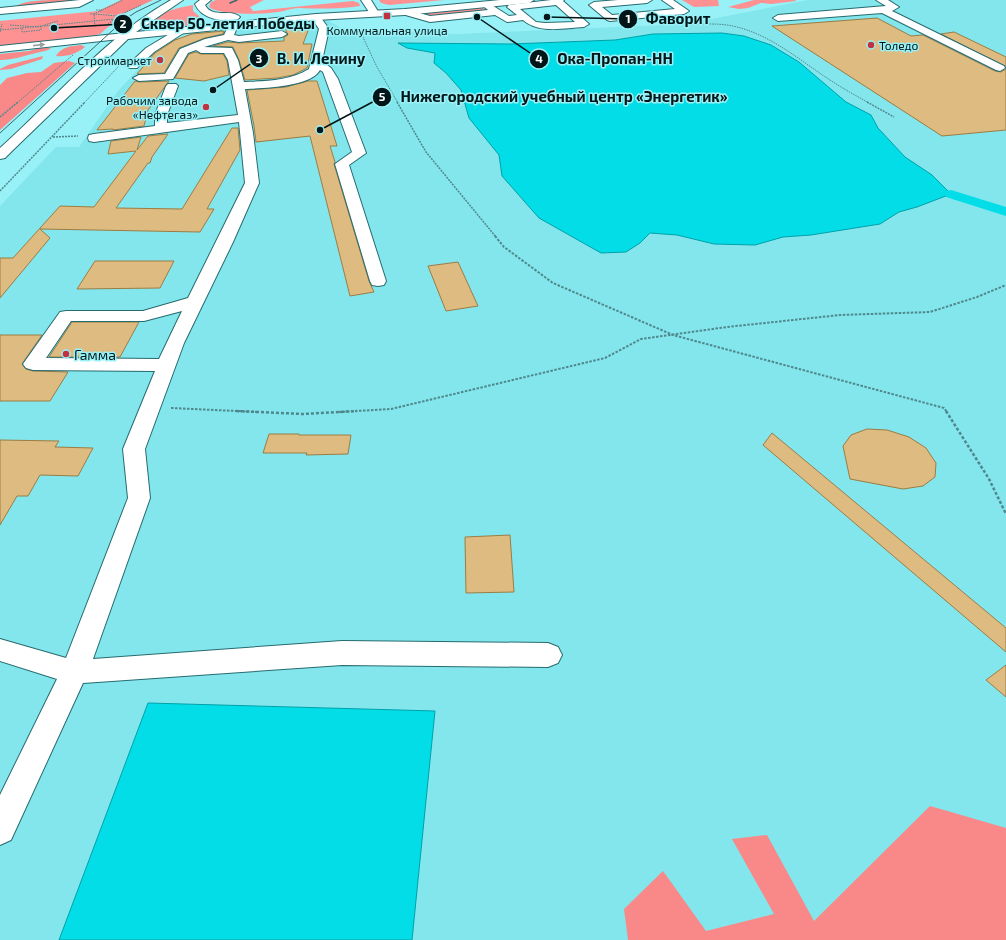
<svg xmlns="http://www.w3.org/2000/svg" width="1006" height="940" font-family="'Exo 2',sans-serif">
  <rect width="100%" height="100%" fill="#98f1f6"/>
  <path fill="#82e6ec" d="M808,0H1006V940H0V206L56,147H79L118,91L157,49L193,32L327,20L341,28L397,32L457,34L686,24Z"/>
  <path fill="#fe9192" d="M216,0H264L250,7L253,11L353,1L359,3L360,6C340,9 319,9 299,8C294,8 291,9 287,10C273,15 220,16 209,7L211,2Z
    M379,0H444L389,5L381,3Z
    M682,0H718L719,6L694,7Z
    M754,0H795L796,1L771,4L761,3L748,8L739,9L728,7Z
    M193,5V11L199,16L200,18C186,30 163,33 145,28C151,12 179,8 193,5Z
    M478,7L485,9V10L435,17L421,14V13Z
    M98,11L100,13L116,15L123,14L100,34L87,37L0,47V21Z"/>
  <path fill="#f98888" d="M51,0H83L12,9C22,0 38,1 51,0Z
    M121,0H153L123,14L116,15L100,13L98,11Z
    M81,45L85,47C76,54 67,57 56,56C61,47 71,46 81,45Z
    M40,48H51C46,52 42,51 36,53C23,56 14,60 0,60V54L29,51Z
    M43,56L42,59L11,69L0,70V69L8,65Z
    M69,61L75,63L0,130V85L7,78L27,73L41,72L54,63Z
    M930,806L1006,828V940H628L624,909L663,871L706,931L774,914L732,839L767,835L814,921Z"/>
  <path fill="#02dde7" stroke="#01a1a9" d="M722,33L744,36L771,45L799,62L846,102L871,115L878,128L905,157L932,175L951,194L917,207L899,212L880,224L811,235L783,237L755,245L714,244L677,235L650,233L640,243L626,252L601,253L539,218L502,176L499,155L469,118L461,90L446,73L434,63L435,53L407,48L398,43L511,44L615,40L653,34Z
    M148,703L435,711L412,940H59Z"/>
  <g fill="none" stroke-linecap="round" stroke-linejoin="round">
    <path fill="#02dde7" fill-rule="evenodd" d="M951,190L1006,207V216L946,197L944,194L946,191Z"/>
  </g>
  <path fill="#debc81" stroke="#9c7c43" d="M877,18L911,36L923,35L995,71L1001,72L1006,69V130L942,136L772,26Z
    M309,28L303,44H312L307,68L293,75L277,78L245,80L239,60L233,47L213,46L228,42L239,43L284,41V37L288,35L286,31V29Z
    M224,31L223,34L205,38L179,48L164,73L137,74L155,53L175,40L192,34Z
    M954,32L1006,57V67L941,34Z
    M196,52L201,54H223L227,61L229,75L204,81L175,78L189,54Z
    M135,81L139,82L169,81L148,110L144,126L113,130V129L97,130Z
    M308,81H317L337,146H330L335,162L334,164L369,281L374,292L350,296L310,136L256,142L254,126L247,90L286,87Z
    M232,128H238L240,150L207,209H214L200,232L40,229L50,238L0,298V258H13L60,206L94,207L136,151L108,154L111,141L141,137L137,150L148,136L168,134L152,157L150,163H148L116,208L182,209Z
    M95,261H174L160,288L77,289Z
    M458,262L478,306L446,311L428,266Z
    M72,322H139L120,357H49Z
    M0,335H42L22,364L26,369L33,371L68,372L50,401H0Z
    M867,429L887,430L909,437L926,448L936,463L935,477L923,486L903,489L850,479L843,446L851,435Z
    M772,433L1006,628V652L763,445Z
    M269,434H299V435H351L348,454L306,455L307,453H263Z
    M0,440L59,441L55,447L93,448L78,476L40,475L28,496H17L0,525Z
    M510,535L514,592L466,593L465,537Z
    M1006,665V697L986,680Z"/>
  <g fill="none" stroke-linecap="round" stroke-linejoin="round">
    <defs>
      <path id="minor" d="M80,0H93L79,7L0,14V8Z
        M361,0H371L379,13L377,15H371Z
        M551,0H564L563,1L589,24L584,27C564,28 539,34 523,20L507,22L495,15L430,22L402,14L400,12L405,9L430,16L488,10L482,5L487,2L509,16L517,15L507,7L509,5ZM556,5L575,22L545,23L536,22L520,9Z
        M618,0H652L647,3L602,7L612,15L675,9L662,0H673L689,11L684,14L610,21L607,20L589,5L594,2Z
        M876,0H888L899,7L892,11L1004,66L1005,68L1000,71L996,70L882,13L778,21L773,18L778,15L886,6Z
        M316,14L319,15L329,29L322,61L331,68L338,79L366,153L349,165L386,281L384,285L378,286L372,285L370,281L335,164L352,152L323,72L320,70C311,87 263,88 245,89L253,133L259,183L233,242L184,343L145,449L150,498L93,659L342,641L548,643L558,647L562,655L558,663L548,667L342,665L83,683L11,840L0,845V795L57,679L0,661V639L66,658L128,498L123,449L155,371L33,370L26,368L23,364L60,312L66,311H143L188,298L245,183L239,122L94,142L89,141L88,138L89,135L94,134L155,126V115L166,86L168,84H176L178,86L167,115V123L238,115L228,60L224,53H201L196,50L188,53L173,79L139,81L133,78L139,75L165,74L180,49L205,39L224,35L230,23L233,22L238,25L234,35L239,36L282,31L287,34L282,37L239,42L228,40L204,47L232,48L238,60L244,82C266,81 289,81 309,69L319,29L311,17ZM182,311L159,359L46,358L71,321H144Z
        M181,27L185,28L186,30L185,32L154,52L137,68H129L128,66L129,64L146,48Z
        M125,33L130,36L129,38L0,52V46Z"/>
      <path id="major" d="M171,0H183L136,32L316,14L405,9L500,0H534L529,3L405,15L316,20L128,39L13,150L5,158L0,159V148C56,98 105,37 171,0Z
        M200,0H211L205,5C212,19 231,8 240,17L238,19C224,23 201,19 195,4Z"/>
    </defs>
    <use href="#minor" stroke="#266b6f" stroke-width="2"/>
    <use href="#major" stroke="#266b6f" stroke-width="2"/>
    <path stroke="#4f888c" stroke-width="1" stroke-dasharray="1.5 1" stroke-linecap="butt" d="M96,10H102
      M90,14H94L95,27
      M117,16L94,14L123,0
      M108,24L118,16L141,5
      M10,25L38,27L58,21
      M687,25C702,24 718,23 733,26C769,34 797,58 827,78C840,87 855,95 869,103
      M41,26V30L22,32V28Z
      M44,26L114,19
      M0,30L22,28
      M340,31L361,33L377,67L398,103
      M0,32L2,24
      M17,103L73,55
      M84,103L119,66"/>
    <path stroke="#4f888c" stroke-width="1.5" stroke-dasharray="2 1" stroke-linecap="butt" d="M397,102L426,152L496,237
      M867,102L894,117
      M0,117L18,102
      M53,137L78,136
      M0,191L85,102"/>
    <path stroke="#4f888c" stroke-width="2" stroke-dasharray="2.5 1.5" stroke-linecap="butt" d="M495,236L504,247L553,283L673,335L944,408L947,412
      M171,408L258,412
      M339,412L391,409L605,358L641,339L727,327L840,315L930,312L977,297L1006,285"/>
    <path stroke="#4f888c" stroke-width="2.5" stroke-dasharray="3 2" stroke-linecap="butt" d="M236,411L303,414L357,411
      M946,411L989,479L1006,514"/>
    <use href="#minor" fill="#fff" fill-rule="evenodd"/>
    <use href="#major" fill="#fff" fill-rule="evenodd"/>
    <path stroke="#39686c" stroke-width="1" d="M0,133L124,20L136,12L161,0"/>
    <path stroke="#39686c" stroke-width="1.5" d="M230,3L237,0"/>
  </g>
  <defs><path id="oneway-solid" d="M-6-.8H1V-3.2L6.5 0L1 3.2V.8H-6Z"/></defs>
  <use fill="#99a2a3" href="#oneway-solid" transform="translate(39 45) rotate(-6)"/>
  <g fill="#c13140" stroke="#98f1f6" stroke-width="1.5">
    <rect x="383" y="12" width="8" height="8" rx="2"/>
    <circle cx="871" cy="45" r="4"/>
    <circle cx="160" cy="60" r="4"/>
    <circle cx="206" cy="107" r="4"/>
    <circle cx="66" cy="354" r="4"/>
  </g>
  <g text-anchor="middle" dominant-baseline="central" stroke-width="3" stroke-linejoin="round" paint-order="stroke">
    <g font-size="12" fill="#001618" stroke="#98f1f6" text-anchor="end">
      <text x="387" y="30" text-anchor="middle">Коммунальная улица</text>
      <text x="879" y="45" text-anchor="start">Толедо</text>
      <text x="152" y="60">Строймаркет</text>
      <text x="198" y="100">Рабочим завода<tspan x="198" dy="14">«Нефтегаз»</tspan></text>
    </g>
    <g font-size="14" fill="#001618" stroke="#98f1f6" text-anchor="start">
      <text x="74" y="354">Гамма</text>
    </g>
  </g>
  <path fill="none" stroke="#001618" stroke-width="1.5" d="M547 17L628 19M54 28L123 24M213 90L259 58M477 17L539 59M320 130L382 97"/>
  <g fill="#001618" stroke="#98f1f6" stroke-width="1.5">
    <circle cx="547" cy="17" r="4"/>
    <circle cx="54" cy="28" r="4"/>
    <circle cx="213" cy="90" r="4"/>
    <circle cx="477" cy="17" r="4"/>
    <circle cx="320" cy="130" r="4"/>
    <circle cx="628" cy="19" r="10"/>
    <circle cx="123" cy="24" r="10"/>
    <circle cx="259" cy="58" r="10"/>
    <circle cx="539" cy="59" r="10"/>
    <circle cx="382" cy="97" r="10"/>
  </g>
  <g font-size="12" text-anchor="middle" font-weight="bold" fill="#fff">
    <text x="628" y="23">1</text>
    <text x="123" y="28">2</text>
    <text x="259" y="63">3</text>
    <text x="539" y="63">4</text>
    <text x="382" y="101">5</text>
  </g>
  <g font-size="15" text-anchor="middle" font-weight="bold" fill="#001618" stroke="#98f1f6" stroke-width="3" stroke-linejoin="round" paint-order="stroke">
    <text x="678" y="24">Фаворит</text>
    <text x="228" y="29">Сквер 50-летия Победы</text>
    <text x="321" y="64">В. И. Ленину</text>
    <text x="615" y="64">Ока-Пропан-НН</text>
    <text x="564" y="102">Нижегородский учебный центр «Энергетик»</text>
  </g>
</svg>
